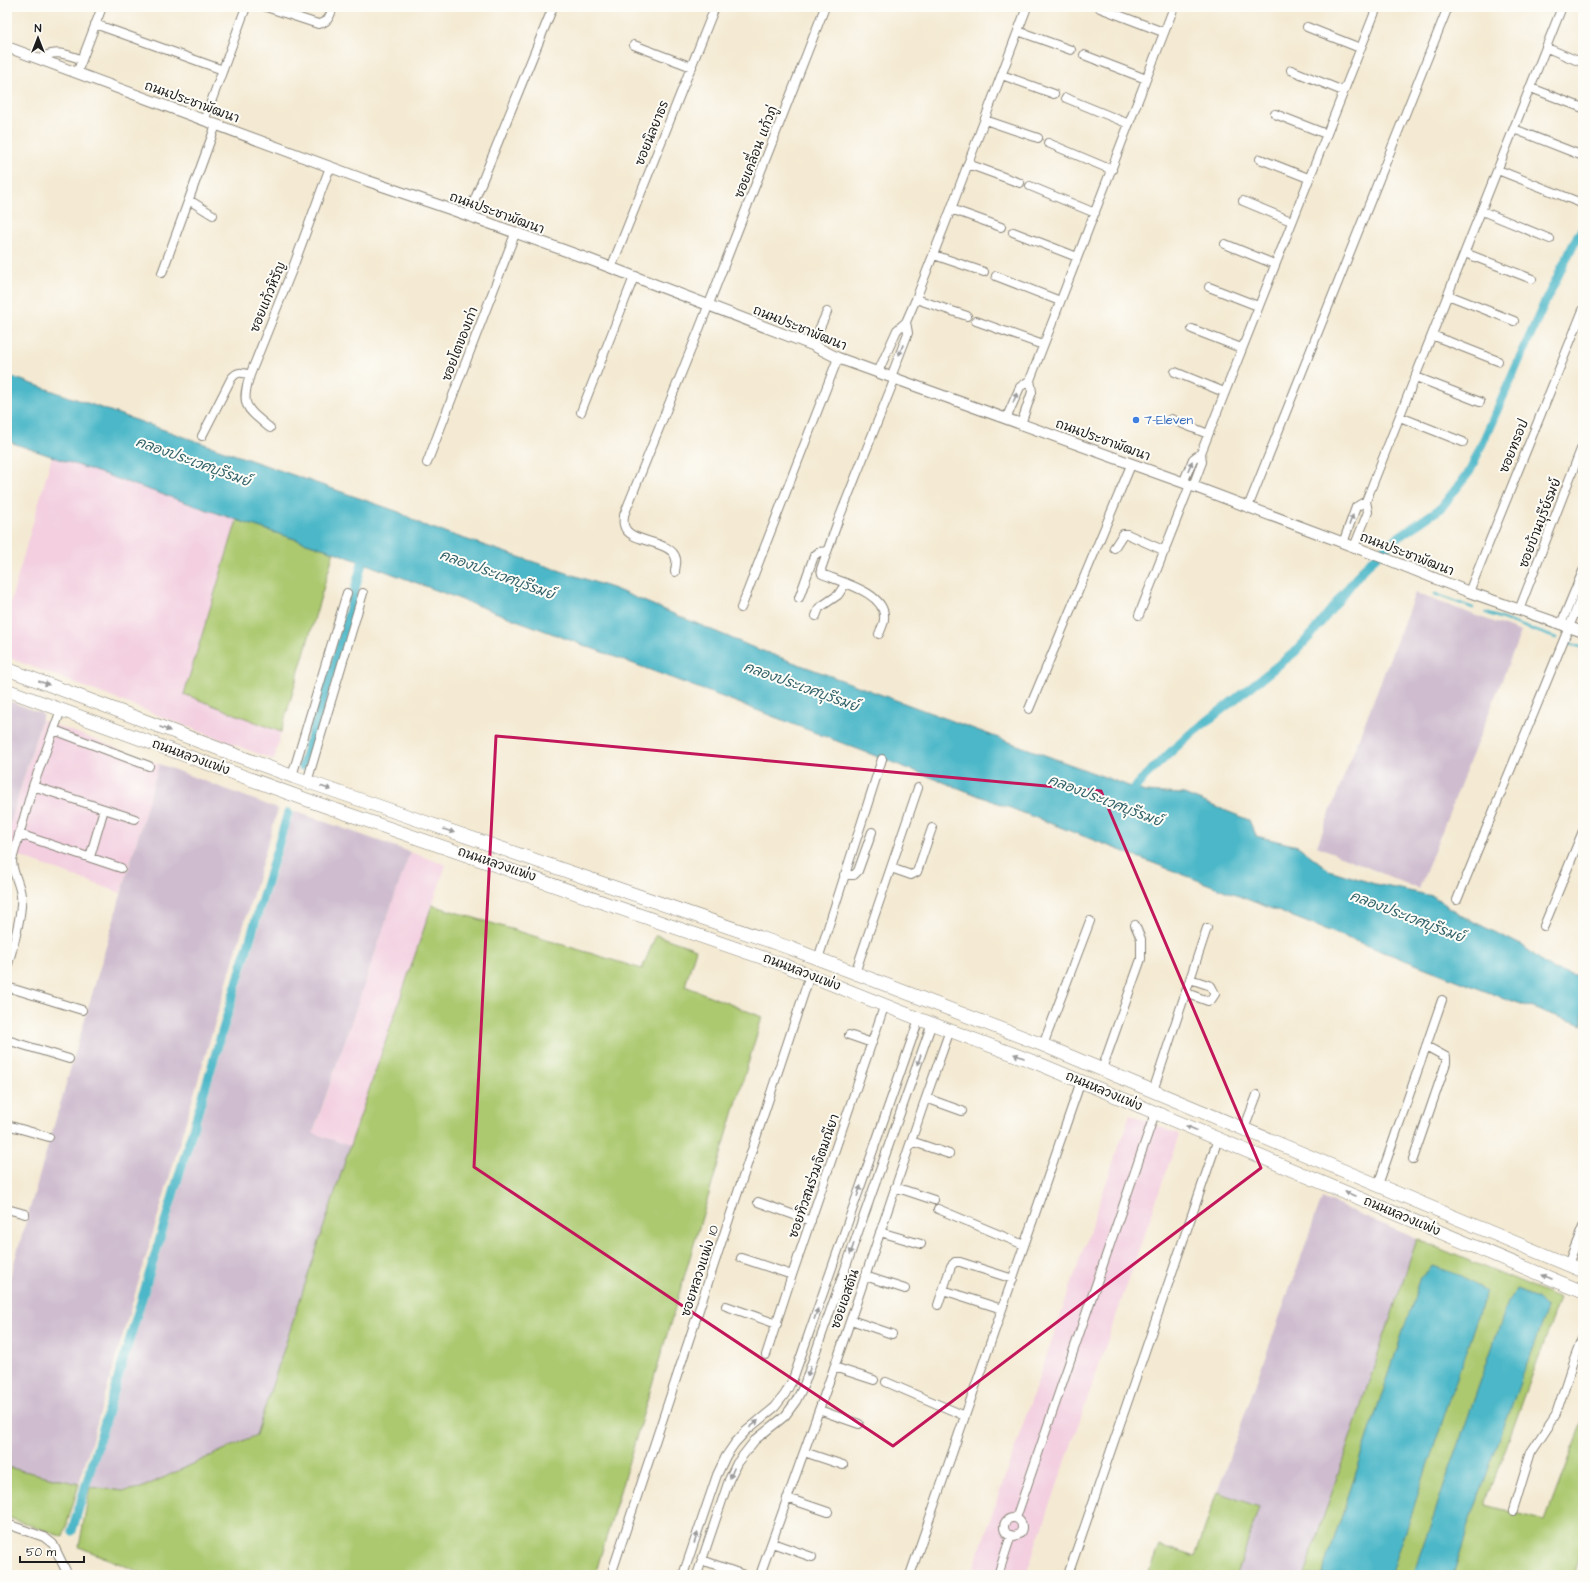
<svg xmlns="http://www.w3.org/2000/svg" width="1590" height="1582" font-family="'Architects Daughter','Playpen Sans Thai',sans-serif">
  <rect width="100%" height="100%" fill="#fdfcf7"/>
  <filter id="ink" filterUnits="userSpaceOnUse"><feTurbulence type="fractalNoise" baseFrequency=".025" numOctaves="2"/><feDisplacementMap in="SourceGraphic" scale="8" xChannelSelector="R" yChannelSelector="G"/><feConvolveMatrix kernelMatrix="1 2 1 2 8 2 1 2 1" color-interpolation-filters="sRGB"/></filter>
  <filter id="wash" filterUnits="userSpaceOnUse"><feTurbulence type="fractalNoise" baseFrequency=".012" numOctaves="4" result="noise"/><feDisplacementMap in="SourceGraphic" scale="16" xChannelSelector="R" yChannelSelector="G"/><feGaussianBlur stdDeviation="0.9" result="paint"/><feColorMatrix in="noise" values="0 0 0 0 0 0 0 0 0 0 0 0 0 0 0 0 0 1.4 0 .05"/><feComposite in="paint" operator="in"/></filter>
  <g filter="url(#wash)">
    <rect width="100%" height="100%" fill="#f4ead3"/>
    <path fill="#f3cfe0" d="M52,456L237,520L184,694L281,732L274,760L7,657V614Z
      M42,720L159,764L121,893L7,852V834Z
      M410,852L446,865L350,1146L313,1134Z
      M1130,1114L1179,1135L1026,1575H971Z"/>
    <path fill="#cfbdcf" d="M1415,593L1521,632L1419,889L1317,846Z
      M7,700L43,714L7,834Z
      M159,764L278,809L79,1484L7,1467V1287Z
      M294,811L410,852L313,1133L350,1146L256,1435L141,1488L124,1491L90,1487Z
      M1322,1198L1417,1239L1304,1575H1237L1259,1507L1217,1492Z"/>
    <path fill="#acc970" stroke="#647246" d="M237,520L334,552L281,732L184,694Z
      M432,905L642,969L656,935L696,949L685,986L762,1017L595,1575H147L79,1547L90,1487L124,1491L141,1488L256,1435L350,1146Z
      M1417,1239L1560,1299L1485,1505L1545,1521L1583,1419V1544L1573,1575H1304Z
      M7,1467L79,1484L63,1537L7,1517Z
      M1217,1492L1259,1507L1237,1575H1148L1159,1545L1195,1557Z"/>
    <path fill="#4bb7c8" stroke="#346a72" d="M7,375L399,512L423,525L615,589L752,647L1145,792L1184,794L1249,820L1256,836L1298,846L1329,870L1375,884L1433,896L1462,916L1523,946L1553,970L1583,977V1025L1498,996L733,701L334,552L237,520L7,441Z
      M1433,1266L1462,1276L1486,1291L1391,1575H1322L1421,1277Z
      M1516,1290L1537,1298L1547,1308L1477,1501L1453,1575H1413L1508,1302Z"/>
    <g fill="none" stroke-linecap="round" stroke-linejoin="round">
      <path stroke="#4bb7c8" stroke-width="2.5" d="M1435,594L1473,608
        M1486,613L1556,638
        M1569,643L1583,648"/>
      <path stroke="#4bb7c8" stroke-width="9" d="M302,766L339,649L365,552
        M1127,798L1145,776L1187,737L1295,652L1311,635L1363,569L1394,540L1441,508L1470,471L1544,304L1578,235L1583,229
        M72,1531L288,813"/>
    </g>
  </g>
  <g filter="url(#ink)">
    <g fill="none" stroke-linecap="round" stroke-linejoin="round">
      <defs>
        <path id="minor" d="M266,7L318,24C328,23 330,16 333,7
          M1100,8L1163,32
          M95,24L223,70
          M1307,27L1360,48
          M1018,31L1071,50
          M634,45L692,67
          M1547,48L1583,63
          M1084,55L1146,79
          M39,59C56,49 64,54 81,59
          M1291,70L1343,91
          M77,73L102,7
          M1002,75L1054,94
          M1531,88L1583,108
          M1066,98L1129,124
          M1275,114L1326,134
          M985,120L1038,138
          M204,121L246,7
          M1514,129L1583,156
          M1048,143L1112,170
          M1260,159L1308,178
          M968,164L1020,183
          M1498,170L1581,203
          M1030,186L1095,213
          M189,200L213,215
          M1243,201L1291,221
          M951,209L1001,227
          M1482,211L1550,239
          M468,216L553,7
          M1013,232L1077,257
          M1225,244L1274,264
          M1465,253L1532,279
          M934,255L984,272
          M611,268L715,7
          M162,273L216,125
          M996,276L1060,301
          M1209,287L1258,306
          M1448,295L1514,321
          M916,299L967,316
          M976,321L1043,345
          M1192,329L1241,348
          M1432,335L1498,361
          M812,345L827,312
          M878,372L897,330L906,322L916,299L951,209L1027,7
          M1175,372L1224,392
          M891,377L908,333L906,322
          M1416,377L1480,402
          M581,412L634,277
          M1400,417L1463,442
          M1006,419L1020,387L1030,380
          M1171,419L1208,434
          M1021,424L1032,392L1030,380L1174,7
          M270,428C246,408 240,406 250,375L292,270L330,167
          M202,436L231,379C237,371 241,372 250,375
          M427,463L515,234
          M1183,483L1193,459L1201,453
          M1193,486L1202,462L1201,453L1377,7
          M1248,507L1448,7
          M1343,543L1356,507L1366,501
          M1354,547L1368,512L1366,501L1562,7
          M1114,548L1123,534H1127L1165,551
          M675,572C675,568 677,563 676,559C672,539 628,544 624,525C623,522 624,518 624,515L700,327L825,7
          M1469,592L1583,310
          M799,598L814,556L819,552L827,551
          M741,608L838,358
          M1519,610L1583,444
          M1139,615L1190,485
          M816,616L819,608L838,595L846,583
          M1561,624L1583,571
          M879,634C881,629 884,624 884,619C887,593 841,582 822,574L821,569L838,521L895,378
          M1029,709L1131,465
          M54,730L149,766
          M292,776L347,593
          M307,782L363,593
          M33,786L135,819
          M19,834L121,868
          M90,857L104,809
          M891,868L911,875L917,872L932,828
          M844,875H854L858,871L872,832
          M1457,900L1583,593
          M1544,926L1583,831
          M818,959L882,759
          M7,968C12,950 23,914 21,896C20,883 12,873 12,860L33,786L61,710
          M855,973L918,788
          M7,987L82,1010
          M1186,993L1208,1001L1211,1000L1215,994L1211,986L1190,979
          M849,1035L872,1043
          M7,1040L69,1059
          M1043,1045L1090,921
          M1102,1069L1141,959V939L1135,925
          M1153,1091L1207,928
          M926,1098L962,1111
          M7,1125L49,1137
          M1244,1129L1257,1095
          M911,1141L949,1154
          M1413,1159L1446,1063V1057L1426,1046
          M1378,1185L1442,1000
          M895,1187L934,1200
          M758,1202L811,1221
          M7,1209L25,1214
          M938,1209L1024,1245
          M880,1232L921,1244
          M741,1258L792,1275
          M1568,1264L1583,1227
          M865,1276L905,1289
          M943,1290L1002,1309
          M938,1305L951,1266L955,1262H960L1013,1279
          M726,1306L777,1324
          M851,1320L892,1334
          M766,1355L792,1275L885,1004
          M834,1367L874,1380
          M886,1382L965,1416
          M819,1410L859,1424
          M804,1452L843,1465
          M787,1498L828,1512
          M1513,1511L1531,1452L1556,1414L1572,1365L1583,1336
          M1016,1518L1155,1113
          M1004 1527a9 9 0 1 1 18 0a9 9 0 1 1-18 0Z
          M7,1524L44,1537L53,1544L68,1575
          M772,1543L812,1557
          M702,1560L744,1575
          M611,1575L810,975
          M683,1575L717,1475L726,1456L735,1443L746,1431L775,1407L785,1394L793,1379L919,1019
          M697,1575L729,1480L737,1463L755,1440L785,1416L796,1401L804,1385L932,1023
          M760,1575L840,1351L923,1106L950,1030
          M910,1575L1081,1081
          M998,1575L1011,1535
          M1068,1575L1218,1139"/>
        <path id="tertiary" d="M7,47L368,181L450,209L591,260L812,345L838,358L1190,485L1389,560L1469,592L1583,632"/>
        <path id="primary" d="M7,669L294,777L790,948L1043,1045L1583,1271
          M7,690L313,802L784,965L919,1019L1037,1063L1583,1292"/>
      </defs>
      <use href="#minor" stroke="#888378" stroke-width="10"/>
      <use href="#tertiary" stroke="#888378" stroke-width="12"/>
      <use href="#primary" stroke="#888378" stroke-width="14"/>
      <use href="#minor" stroke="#fff" stroke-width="8"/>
      <use href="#tertiary" stroke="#fff" stroke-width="10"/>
      <use href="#primary" stroke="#fff" stroke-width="13"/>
    </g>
    <defs><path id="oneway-solid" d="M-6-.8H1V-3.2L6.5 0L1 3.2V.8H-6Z"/></defs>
    <g fill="#999">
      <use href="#oneway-solid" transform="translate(901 350) rotate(111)"/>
      <use href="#oneway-solid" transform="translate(1015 398) rotate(-68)"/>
      <use href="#oneway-solid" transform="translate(1190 466) rotate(-67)"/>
      <use href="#oneway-solid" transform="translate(1351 520) rotate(-69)"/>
      <use href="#oneway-solid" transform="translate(44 683) rotate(20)"/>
      <use href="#oneway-solid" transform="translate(165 729) rotate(21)"/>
      <use href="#oneway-solid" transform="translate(326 788) rotate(18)"/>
      <use href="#oneway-solid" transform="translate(449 831) rotate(19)"/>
      <use href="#oneway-solid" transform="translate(1019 1056) rotate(-159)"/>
      <use href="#oneway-solid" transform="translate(919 1060) rotate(109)"/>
      <use href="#oneway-solid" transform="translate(1191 1128) rotate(-157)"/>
      <use href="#oneway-solid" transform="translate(859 1191) rotate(-71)"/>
      <use href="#oneway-solid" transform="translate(1350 1194) rotate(-157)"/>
      <use href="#oneway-solid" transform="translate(852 1249) rotate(109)"/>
      <use href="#oneway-solid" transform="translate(1547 1277) rotate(-157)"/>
      <use href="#oneway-solid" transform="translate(816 1314) rotate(-71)"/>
      <use href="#oneway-solid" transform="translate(809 1371) rotate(109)"/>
      <use href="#oneway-solid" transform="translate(754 1424) rotate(-40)"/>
      <use href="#oneway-solid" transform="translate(732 1473) rotate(113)"/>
      <use href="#oneway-solid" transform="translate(696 1538) rotate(-71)"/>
    </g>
  </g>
  <path fill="none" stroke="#c2185b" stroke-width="3" stroke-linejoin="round" d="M496,736L1101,791L1261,1168L893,1446L474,1167Z"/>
  <circle fill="#3f7fe0" stroke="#fdfcf7" stroke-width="1.5" cx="1136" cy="420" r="4"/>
  <g text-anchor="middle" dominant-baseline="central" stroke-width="4" stroke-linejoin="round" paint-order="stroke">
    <g font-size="13" fill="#1c1c1c" stroke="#fdfcf7">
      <text transform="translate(192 102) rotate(20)">ถนนประชาพัฒนา</text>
      <text transform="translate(652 133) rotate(-68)">ซอยนิลยาธร</text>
      <text transform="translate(756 152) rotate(-69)">ซอยเคลื่อน แก้วภู่</text>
      <text transform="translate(497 213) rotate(20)">ถนนประชาพัฒนา</text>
      <text transform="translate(268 297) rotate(-68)">ซอยแก้วหิรัญ</text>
      <text transform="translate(800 328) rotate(22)">ถนนประชาพัฒนา</text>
      <text transform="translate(460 344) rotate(-69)">ซอยโตของเก่า</text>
      <text transform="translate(1103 440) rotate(20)">ถนนประชาพัฒนา</text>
      <text transform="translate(1514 446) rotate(-68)">ซอยทรอป</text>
      <text transform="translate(1540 523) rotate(-69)">ซอยบ้านบุรีย์รมย์</text>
      <text transform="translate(1407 554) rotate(21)">ถนนประชาพัฒนา</text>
      <text transform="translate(191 757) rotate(20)">ถนนหลวงแพ่ง</text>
      <text transform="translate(497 864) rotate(19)">ถนนหลวงแพ่ง</text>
      <text transform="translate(802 972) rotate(21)">ถนนหลวงแพ่ง</text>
      <text transform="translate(1104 1091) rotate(23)">ถนนหลวงแพ่ง</text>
      <text transform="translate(814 1176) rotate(-71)">ซอยทิวสนร่วมจิตมณียา</text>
      <text transform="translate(1402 1216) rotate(23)">ถนนหลวงแพ่ง</text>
      <text transform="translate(700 1271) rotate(-72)">ซอยหลวงแพ่ง 10</text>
      <text transform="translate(845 1299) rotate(-71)">ซอยเอสตัน</text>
    </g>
    <g font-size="13" fill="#366cbe" stroke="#fdfcf7" text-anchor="start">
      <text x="1144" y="420">7-Eleven</text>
    </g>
    <g font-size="14" font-style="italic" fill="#316269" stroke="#fdfcf7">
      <text transform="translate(193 462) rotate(20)">คลองประเวศบุรีรมย์</text>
      <text transform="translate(497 575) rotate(20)">คลองประเวศบุรีรมย์</text>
      <text transform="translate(801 687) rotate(20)">คลองประเวศบุรีรมย์</text>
      <text transform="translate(1105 801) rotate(21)">คลองประเวศบุรีรมย์</text>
      <text transform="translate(1407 917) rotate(21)">คลองประเวศบุรีรมย์</text>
    </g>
  </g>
  <rect width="1590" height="1582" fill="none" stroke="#fdfcf7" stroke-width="24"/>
  <g transform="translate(38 38)" stroke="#fdfcf7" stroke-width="3" paint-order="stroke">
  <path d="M0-3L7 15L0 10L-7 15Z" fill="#1c1c1c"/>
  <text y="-6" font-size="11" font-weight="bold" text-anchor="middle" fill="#1c1c1c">N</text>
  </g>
  <path d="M20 1556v6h64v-6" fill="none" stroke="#1c1c1c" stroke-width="2"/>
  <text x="26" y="1556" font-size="12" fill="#1c1c1c" stroke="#fdfcf7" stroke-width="3" paint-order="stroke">50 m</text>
</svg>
